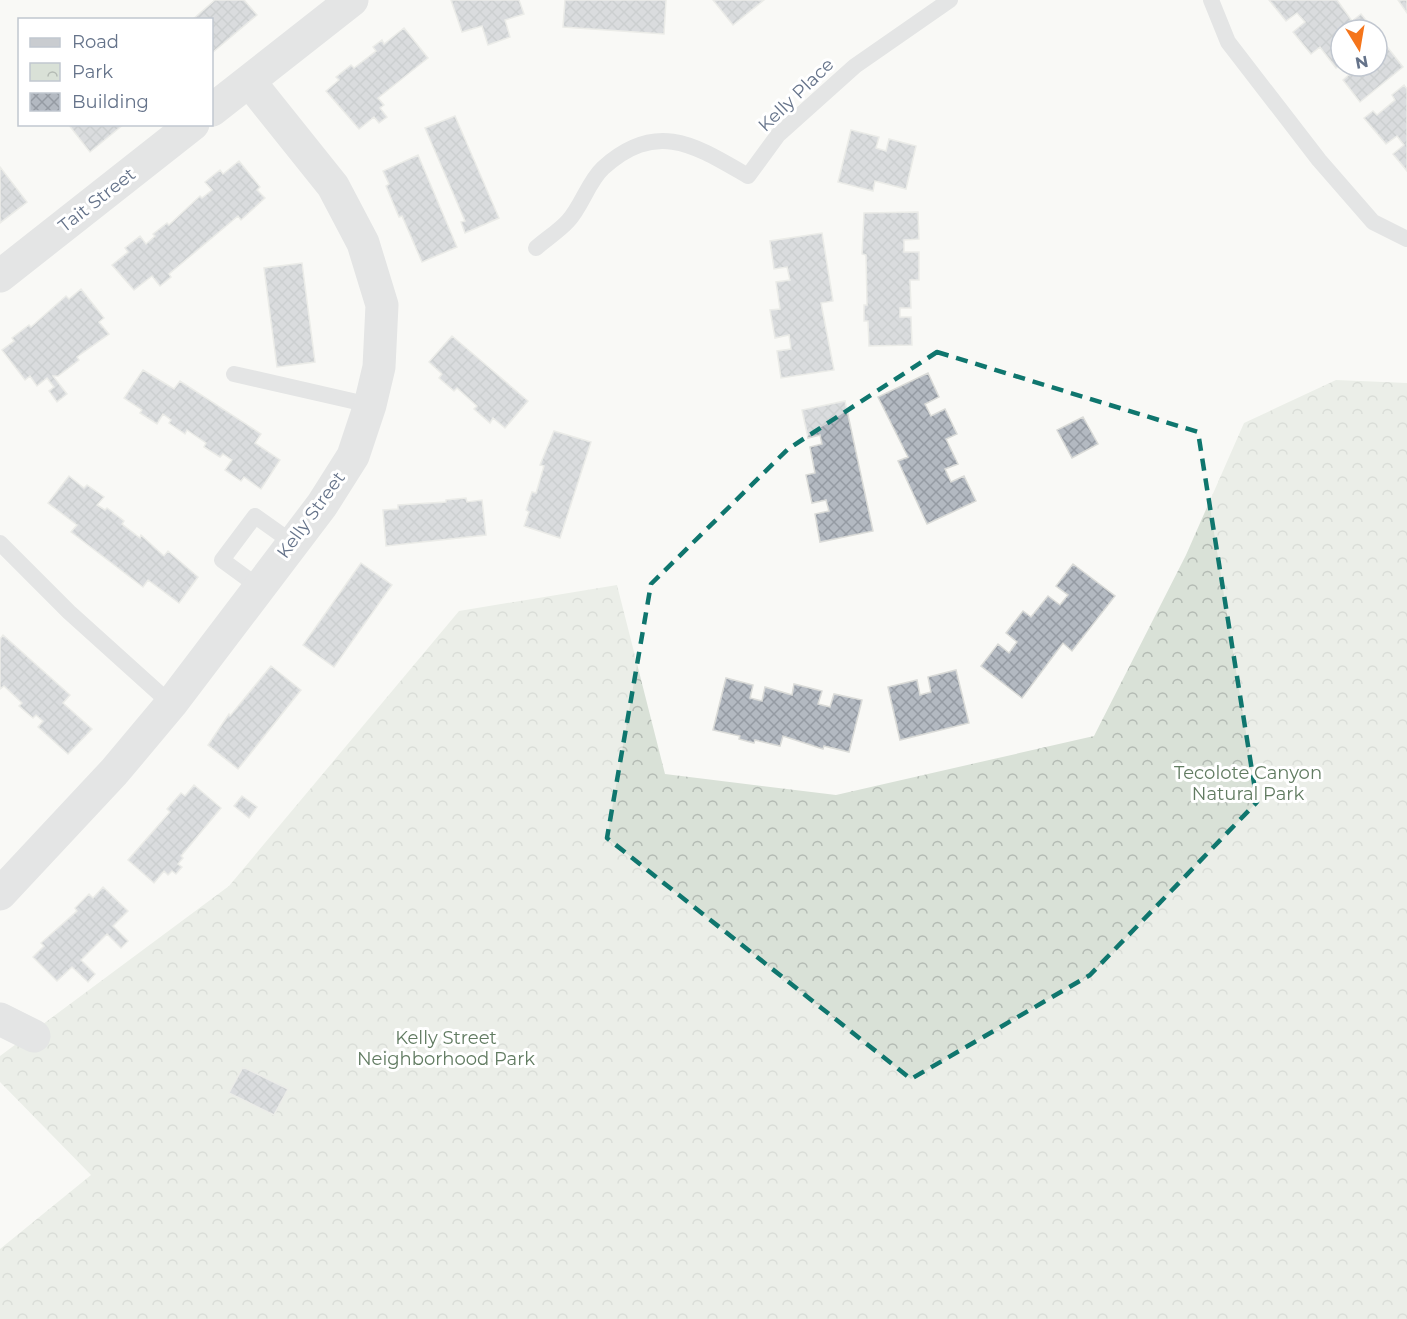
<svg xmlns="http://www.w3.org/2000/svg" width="1407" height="1319" font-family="Montserrat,sans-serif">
  <defs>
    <pattern id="park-crowns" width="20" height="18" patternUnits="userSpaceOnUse" patternTransform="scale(1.5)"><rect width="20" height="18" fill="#d9e1d7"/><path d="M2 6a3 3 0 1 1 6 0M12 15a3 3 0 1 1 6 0" fill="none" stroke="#b4bbb4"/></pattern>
    <pattern id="building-cross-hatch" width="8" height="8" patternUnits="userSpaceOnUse" patternTransform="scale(1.5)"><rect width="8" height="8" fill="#b3b9c1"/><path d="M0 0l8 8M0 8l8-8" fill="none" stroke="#959ba3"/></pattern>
  </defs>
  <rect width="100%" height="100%" fill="#f9f9f6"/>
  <path fill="url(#park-crowns)" d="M1336,380L1407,383V1319H0V1249L91,1175L0,1082V1056L229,886L459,611L617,585L665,774L836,795L1094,736L1186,555L1244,423Z"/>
  <path fill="url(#building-cross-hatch)" stroke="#dadbd8" stroke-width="1.5" d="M215,0H244L257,15L212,53V20H192Z
    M451,0H519L524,14L505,20L510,37L488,45L482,26L462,32Z
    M565,0H666L664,34L563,27Z
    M713,0H764L733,25Z
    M1269,0H1337L1352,21L1361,14L1374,30H1341V65L1336,68L1320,47L1311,54L1293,32L1305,22L1297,13L1286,21Z
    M1398,0H1407V13Z
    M404,28L428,58L378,98L384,105L380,108L387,117L379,123L374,117L359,129L326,91L339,80L336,77L351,65L354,68L376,51L373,47L382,40L384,44Z
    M1377,34L1403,67L1360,102L1343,80L1355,69L1353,66H1377Z
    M1404,85L1407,89V171L1393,154L1404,145L1397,136L1386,144L1364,118L1373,111L1377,115L1395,100L1392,95Z
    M455,116L499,218L465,233L461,222L465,221L425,128Z
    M68,124H124L90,152Z
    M851,130L879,137L876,148L886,151L889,139L916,146L906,189L875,181L873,191L838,182Z
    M418,155L457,247L422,262L402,216L399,217L386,186L389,184L383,171Z
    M239,161L260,187L257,190L265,198L241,220L238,216L169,274L171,277L160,286L152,276L134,290L112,265L128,252L125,248L140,236L146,244L155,236L153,234L167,223L169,225L200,196L202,198L212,190L205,182L220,170L223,174Z
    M0,167L27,202L0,223Z
    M918,212L919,239L904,240V252H919V280H910L911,308H900V317H911L912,345L869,346L868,321H864V305H867L866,255L862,254L864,213Z
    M822,233L833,301L821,303L834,370L781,378L777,351L791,349L789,335L775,338L770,310L780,309L776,282L790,280L787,267L774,269L770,241Z
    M302,263L315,362L277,367L264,268Z
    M81,289L104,318L99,322L109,334L77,357L79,360L58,376H53L67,394L57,402L49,391L54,387L47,378L37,386L30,376L25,380L2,350L14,341L12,338L29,325L31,327L66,296L69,299Z
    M452,336L528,401L505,428L493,418L490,423L474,409L477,406L457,388L454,391L439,378L442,374L429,362Z
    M143,370L174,389L180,381L261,434L255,443L280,460L261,489L244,477L241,481L225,470L232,460L223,454L220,457L204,447L206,443L187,430L185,434L169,423L171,420L163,414L157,424L140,413L142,410L124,398Z
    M928,373L939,397L925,404L931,416L945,409L957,434L946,439L958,464L945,469L951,482L964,476L976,501L927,524L898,461L908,457L878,397Z
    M845,401L873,531L820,542L815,514L829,511L826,500L812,503L806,475L815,473L810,447L822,444L820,435L808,438L802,410Z
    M1083,417L1098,444L1072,458L1057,430Z
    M554,431L591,442L560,538L524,526L529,512L526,510L532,492L536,493L544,466L540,465Z
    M69,476L84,488L87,485L104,497L97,505L105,510L107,508L124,521L122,524L140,538L141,535L164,556L168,551L198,577L179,603L148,580L143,587L71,532L77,525L48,503Z
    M466,498L467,502L482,500L486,535L386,546L383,510L398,509V505L446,502V500Z
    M361,563L392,585L334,667L303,645Z
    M1073,564L1115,596L1072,651L1063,643L1022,698L981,666L998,644L1009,653L1017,642L1006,633L1023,611L1031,617L1048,596L1060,605L1068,595L1056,586Z
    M3,635L70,695L63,703L92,729L68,754L38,727L43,721L36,715L33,718L19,706L22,703L4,686L0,689V639Z
    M271,666L301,690L238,769L208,745L229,714L230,716Z
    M956,670L969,723L900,740L888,687L917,680L920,695L931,692L928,677Z
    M726,678L753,685L750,698L762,701L765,687L792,695L794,684L822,691L818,704L830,707L834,694L862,700L849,752L824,746L823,749L783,736L780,746L755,740L754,743L739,739L740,736L713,730Z
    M194,785L221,808L181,856L183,858L178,864L182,867L176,874L172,871L168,875L164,871L154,883L128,860L170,812L167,809L181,793L185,796Z
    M242,796L257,807L249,818L234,806Z
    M103,887L128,911L113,926L128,941L121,948L107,934L81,960L95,974L88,982L72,967L57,981L33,957L44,946L41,943L77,911L75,908L89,894L93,898Z
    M243,1067L288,1089L274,1115L229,1093Z"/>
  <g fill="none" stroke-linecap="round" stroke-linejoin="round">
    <path stroke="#c9ccd0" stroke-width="16" d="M1211,0L1228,42L1319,160L1373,222L1407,239
      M536,248C546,239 559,231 568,221C582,206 588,182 603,168C657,119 696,146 748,176L778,135L855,66L950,0
      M234,374L370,405
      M0,543L69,612L171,704
      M259,587L222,560L255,516L293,543"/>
    <path stroke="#c9ccd0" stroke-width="33" d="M212,110L352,0
      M0,276L193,124
      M0,894L114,772L171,704L322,505L353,456L370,405L379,367L382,305L363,243L333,186L249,81
      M0,1019L34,1036"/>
  </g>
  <path d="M0 0H1407V1319H0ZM937,352L1198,432L1257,802L1090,975L911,1079L607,838L651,584L788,449Z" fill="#f9f9f6" fill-opacity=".55" fill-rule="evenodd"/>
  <path fill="none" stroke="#0f766e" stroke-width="4.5" stroke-dasharray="12 8" stroke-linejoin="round" d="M937,352L1198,432L1257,802L1090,975L911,1079L607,838L651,584L788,449Z"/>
  <g text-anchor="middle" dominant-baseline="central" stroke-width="6" stroke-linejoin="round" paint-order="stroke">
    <g font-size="18" fill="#65738a" stroke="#fff">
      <text transform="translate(796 95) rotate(-44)">Kelly Place</text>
      <text transform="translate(97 200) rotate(-38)">Tait Street</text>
      <text transform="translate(311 515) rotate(-54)">Kelly Street</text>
    </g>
    <g font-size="18" fill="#617b61" stroke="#fff">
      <text x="1248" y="773">Tecolote Canyon<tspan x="1248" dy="21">Natural Park</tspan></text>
      <text x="446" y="1038">Kelly Street<tspan x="446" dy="21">Neighborhood Park</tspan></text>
    </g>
  </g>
  <rect x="18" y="18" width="195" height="108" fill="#ffffff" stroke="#c1c7d0" stroke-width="1.5"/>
  <rect x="30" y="38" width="30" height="9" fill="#c9ccd0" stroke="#c1c7d0" stroke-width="1.5"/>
  <text x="72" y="48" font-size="18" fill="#65738a">Road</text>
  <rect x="30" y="63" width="30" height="18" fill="url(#park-crowns)" stroke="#c1c7d0" stroke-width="1.5"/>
  <text x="72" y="78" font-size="18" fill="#65738a">Park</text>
  <rect x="30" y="93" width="30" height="18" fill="url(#building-cross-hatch)" stroke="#c1c7d0" stroke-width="1.5"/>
  <text x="72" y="108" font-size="18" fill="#65738a">Building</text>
  <g transform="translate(1359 48) rotate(169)"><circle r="28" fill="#ffffff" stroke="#c1c7d0" stroke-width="1.5"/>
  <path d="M0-4.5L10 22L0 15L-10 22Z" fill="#f5751b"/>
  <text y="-9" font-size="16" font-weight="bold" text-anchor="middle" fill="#65738a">N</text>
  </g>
</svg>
